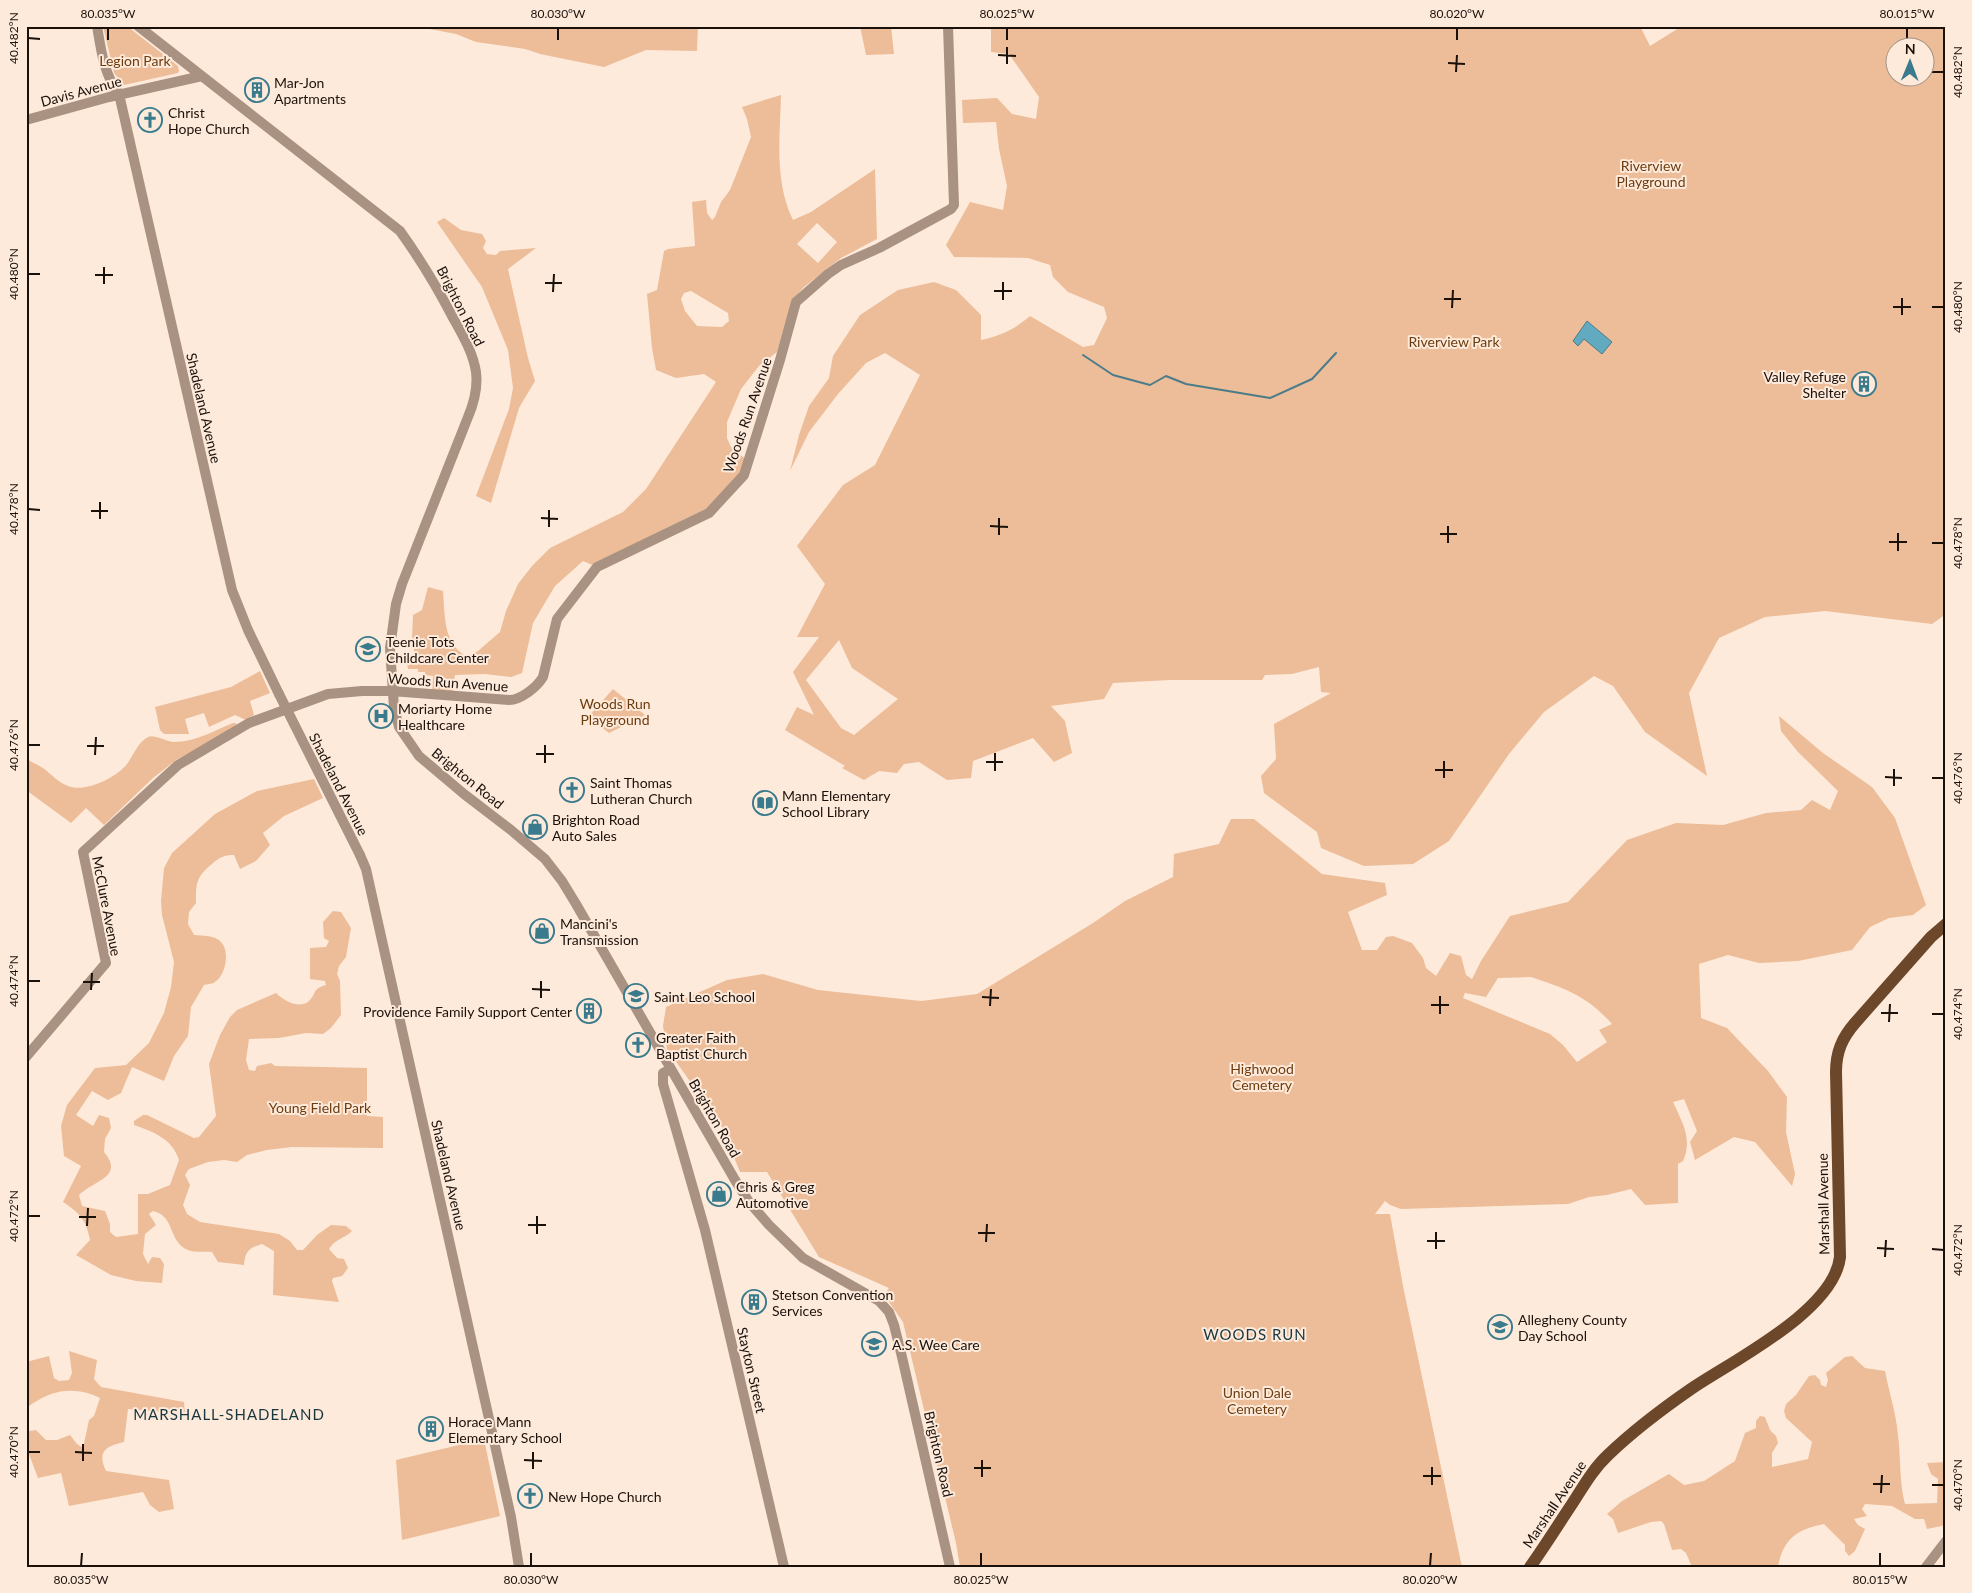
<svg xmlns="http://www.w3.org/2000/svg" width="1972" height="1593" font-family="Lato,sans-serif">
  <rect width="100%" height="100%" fill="#feeadb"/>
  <path fill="#ecbd98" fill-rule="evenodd" d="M103,26H127L178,66L179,71L178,73L124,85L114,73Z
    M414,26H698L697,51L646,50L604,67L540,54L525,49L476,42L456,34Z
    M860,26H891L894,54L866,55Z
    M989,26H1640L1650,46L1682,26H1946V614L1932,624L1825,611L1765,617L1719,638L1689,693L1707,776L1645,732L1613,686L1594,676L1544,712L1509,754L1449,841L1413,864L1364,866L1321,848L1317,832L1264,793L1261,776L1276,759L1274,724L1331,693L1321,692L1319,667L1292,674L1265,675L1262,680H1170L1113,683L1104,699L1051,706L1065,721L1072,753L1054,762L1033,738L973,761L971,778L947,780L919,762L904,764L897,773L879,771L864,780L842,768L845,766L785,730L797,707L814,715L793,672L819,637H797L825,584L797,546L843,485L875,465L920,375L885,353L866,363L838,394L809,432L790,471L799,435L809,406L829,378L833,356L860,315L898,290L934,282L956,290L981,315V340C1000,336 1015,329 1030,316L1083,347L1094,345L1107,318L1104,307L1068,292L1053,277L1050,265L1028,258L954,257L946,245L970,202L1003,210L1007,186L999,149L996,122L963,123L962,100L997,98L1012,114L1036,119L1039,97L1009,54L991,52V30ZM1894,48H1924V78H1894ZM839,640L852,668L898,699L854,735L841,728L806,680Z
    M781,95C780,137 774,181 793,220L811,212L875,169L877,239L841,258L804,287L792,300L777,352L759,366L741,389L727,422V438L731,447L748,461L711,512L597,567L583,561L555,586L533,623L522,673L511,677L485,674L455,675L452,697L432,696L433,676L425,675V672H418V669H408L406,655H414V638H412L413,615L422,610L428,587L443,591C445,615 443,643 466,656L478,651L500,632L506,611L518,584L532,566L550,548L623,512L646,489L716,382L704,374L676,378L656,370L652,348L647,294L657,290L664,251L668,249L695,246L692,202L706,200L707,213L712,220L715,217L721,202L730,190L751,137L747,119L742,107ZM817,223L837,242L818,263L797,244ZM691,291L728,313L729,321L722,327L697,326L685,311L681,299L684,293Z
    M444,218L461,230L482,234L486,241L483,248L487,254L496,255L500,251L536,248L508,269L528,358L535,381L519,408L491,503L476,496L509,409L513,388L508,350L482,287L437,222Z
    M260,671L270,693L250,701L254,715L246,720L235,715L209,727L204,713L185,719L189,734H164L160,730L155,707L231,687Z
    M613,689L645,715L609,733L588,717Z
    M1779,716L1823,753L1872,787L1895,818L1926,905L1913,915L1889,918L1870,927L1852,950L1798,961L1759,963L1728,955L1699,964L1701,1018L1727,1028L1768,1071L1787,1097L1786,1132L1795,1174L1792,1186L1755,1142L1734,1137L1695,1160L1690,1142L1697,1131L1684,1099L1673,1102C1682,1122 1693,1139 1683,1161L1678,1164V1203L1645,1205L1631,1189L1607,1195L1589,1197L1568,1204L1401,1209L1390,1205L1385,1201L1375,1214H1390L1404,1291L1462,1567H960L956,1543L903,1322L884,1295L889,1288L819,1257L767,1172H740L721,1125L667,1049L663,1026L666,1007L727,980L763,974L818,990L921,1001L977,994L1093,923L1125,901L1173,877L1174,854L1219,844L1231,819H1254L1322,874L1385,883L1387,895L1348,912L1362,950H1377L1386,937L1393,936L1412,943L1423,958L1426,968L1436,976L1450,953L1461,956L1466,975L1472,979L1481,961L1510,916L1568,902L1627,840L1676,823L1723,825L1766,813L1801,810L1812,800L1830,810L1838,791L1798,752L1781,731ZM1531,977C1566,989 1586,995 1612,1024L1599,1030L1607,1042L1577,1062L1563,1045L1550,1034L1463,998L1465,993L1486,997L1498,978Z
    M233,723H235L239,726L176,760L153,778L104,825L86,808L71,823L26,790V759C32,762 38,765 43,768C51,774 59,783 68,786C85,793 116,778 127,764C134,755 137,743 148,737C154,734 167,742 174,742C195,742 214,731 233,723Z
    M314,779L323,798L284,816L263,833L270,845L256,861L240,869L234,855C224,855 220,857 212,864C196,877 196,883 196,903L189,912L188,924L194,935C203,936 215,935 221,942C230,951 226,975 215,982C213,984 207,984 204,985L191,1007L188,1036L174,1056L164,1081L132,1067L121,1093L108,1100L92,1091L76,1115L93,1126L99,1115L109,1118L111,1128L105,1139L104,1152C125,1177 94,1180 79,1195L82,1206L105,1211L110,1224V1232L116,1237L138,1234V1194H148L170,1185L179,1160C172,1138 153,1132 134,1125V1121L143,1115H147L194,1138L199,1137L216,1116L209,1064L220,1035L230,1017L237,1010L276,993C283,1000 299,1010 309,1001C317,993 312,989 326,985L325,981L310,979V948L326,947L329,941L324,938L323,922L333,911L341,912L351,928L346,957L339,966L337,974L340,981L341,1015L331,1028L323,1034L306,1033L279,1038L249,1039L246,1060L249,1070L255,1071L257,1066L271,1063L275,1066L367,1068V1116L383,1117V1148L292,1147L267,1150L247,1155L237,1162L224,1160L208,1162L189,1169L185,1175L190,1185L183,1205L187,1214L200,1222L279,1234L290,1241L297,1250H303L317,1235L331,1225L346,1226L352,1231C344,1239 335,1239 329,1249L337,1258L344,1259L348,1268L342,1276L333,1278L332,1281L339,1302L273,1295L274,1251L262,1244C249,1248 245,1251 244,1265L218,1262L212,1252C205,1251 195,1253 188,1250C167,1241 176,1216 153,1211L149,1214L156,1225L145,1234L143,1254L148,1264L152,1257L160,1258L164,1264L162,1283L136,1281L111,1275L76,1255L90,1240C86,1220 80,1213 63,1202L81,1166L64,1156L61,1126L67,1105L95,1068L126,1065L149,1043L164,1013L171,987L174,962L162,915L161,901L164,868L172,853L215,814L257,791Z
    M69,1351L97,1360L94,1379L101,1387L184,1402L185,1414L128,1409L124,1442C105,1446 97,1452 106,1471L169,1480L174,1509L159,1512L150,1505L143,1492L69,1506L61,1473L38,1478L26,1446V1429L29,1431L36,1430L46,1440H57L70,1435L77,1444L83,1448L89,1420L94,1416L100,1398C80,1388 57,1388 37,1401C32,1404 28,1405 26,1411V1362L49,1356L54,1378L59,1381L69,1380L72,1373Z
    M1852,1356L1865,1368L1885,1371C1889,1392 1896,1413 1898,1435C1901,1458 1899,1482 1905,1504L1937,1503L1938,1479L1931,1474L1927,1463L1946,1462V1525L1927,1529L1924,1519H1915L1892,1506L1865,1504L1862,1509L1867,1516L1854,1519L1858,1525L1865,1529L1855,1551L1849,1556L1845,1551V1545L1824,1524C1797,1529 1783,1539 1778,1567H1692L1686,1553L1681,1549L1672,1550L1664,1524L1661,1521L1651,1522L1618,1533L1613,1519L1607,1514L1622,1501L1669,1474L1684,1485L1704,1481L1735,1461L1745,1433L1756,1428V1421L1760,1416L1765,1417L1770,1430L1776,1436L1778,1443L1772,1453V1467L1808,1459L1812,1442L1786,1418L1784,1411L1786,1404L1796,1395L1809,1376L1815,1375L1820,1380L1821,1385L1826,1387L1828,1380L1826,1373L1845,1357Z
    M484,1439L500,1516L402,1540L396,1460Z"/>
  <path fill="#61aac0" stroke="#4c7c8a" d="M1587,321L1612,342L1602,354L1584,339L1578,346L1573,341Z"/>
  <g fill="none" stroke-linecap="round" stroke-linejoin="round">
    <path stroke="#4c7c8a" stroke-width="2" d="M1083,355L1113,375L1150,385L1166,376L1186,384L1270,398L1312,379L1336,353"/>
    <path stroke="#a99282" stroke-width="10" d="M97,26C101,50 104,75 119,94L232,590L248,630L279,694
      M138,26L400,231C420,259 436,285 452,316C462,334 473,352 476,372C478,388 474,403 468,417L402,584L396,604L390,648L394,708L399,727L419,756L464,794L511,830L545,859L562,881L576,904L735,1180L749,1202L769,1225L803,1258L879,1301L889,1312L894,1325L902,1357L950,1567
      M26,120L109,97L202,76
      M360,855L366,869L511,1517L519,1567
      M26,1057L106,963L83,852L178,765L249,723L328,694L362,691H391L509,700C521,700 537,687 543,677L557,619L597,567L709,513L744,475L780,360L796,302L828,274L841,265L879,248L951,209L954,205L948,26
      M671,1069L663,1073V1084L705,1230L784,1567
      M1926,1567L1946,1541"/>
    <path stroke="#6d4729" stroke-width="12" d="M1530,1567C1545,1546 1558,1525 1572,1504C1583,1487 1593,1469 1608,1455C1633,1431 1662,1409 1691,1389C1732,1361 1834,1311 1840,1257L1836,1072C1836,1052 1842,1038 1855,1023L1931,937L1946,924"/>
    <path stroke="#a99282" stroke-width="10" d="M279,694L360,855"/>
  </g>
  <path fill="none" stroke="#1a110b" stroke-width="2" d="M28,38L40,39M108,40V28M558,40V28M1007,40V28M1457,40V28M1907,40V28M998,55L1016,56M1448,63L1465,64M1007,64V47M1456,72L1457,55M1932,72H1944M28,274H40M95,275H113M545,283H562M104,284V267M994,291H1012M553,292L554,274M1444,299H1461M1003,300V282M1893,307H1911M1932,307H1944M1452,308L1453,290M1902,315V298M28,509L40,510M91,511H108M541,518L558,519M100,519V502M990,526L1008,527M549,527V510M1440,534H1457M999,535V518M1889,542H1907M1448,543V526M1932,543H1944M1898,551V533M28,745H40M87,746H104M536,754H554M95,755L96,737M986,762H1003M545,763V745M1435,770H1453M995,771V753M1885,777L1902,778M1444,778V761M1932,778H1944M1894,786V769M28,981H40M83,982H100M532,989L550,990M91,990L92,973M982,997L999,998M541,998V981M1431,1005H1449M990,1006L991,989M1881,1013H1898M1440,1014V996M1932,1014H1944M1889,1022L1890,1004M28,1216H40M79,1217H96M528,1225H546M87,1226L88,1208M978,1233H995M537,1234V1216M1427,1241H1445M986,1242L987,1224M1877,1248L1894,1249M1436,1249V1232M1932,1249L1944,1250M1885,1257L1886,1240M28,1452H40M75,1452L92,1453M524,1460L542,1461M83,1461V1444M974,1468H991M533,1469V1452M1423,1476H1441M982,1477V1460M1873,1484H1890M1432,1485V1467M1932,1485H1944M1881,1493L1882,1475M81,1566L82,1553M531,1566V1553M981,1566V1553M1430,1566L1431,1553M1880,1566V1553"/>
  <defs>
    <symbol id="building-ring" viewBox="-11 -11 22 22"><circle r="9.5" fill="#feeadb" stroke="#397a8c" stroke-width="1.5"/><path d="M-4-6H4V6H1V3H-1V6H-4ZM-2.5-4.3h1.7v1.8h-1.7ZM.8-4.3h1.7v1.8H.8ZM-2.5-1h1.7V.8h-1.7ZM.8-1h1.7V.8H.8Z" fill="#397a8c"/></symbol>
    <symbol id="church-ring" viewBox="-11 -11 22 22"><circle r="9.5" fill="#feeadb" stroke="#397a8c" stroke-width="1.5"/><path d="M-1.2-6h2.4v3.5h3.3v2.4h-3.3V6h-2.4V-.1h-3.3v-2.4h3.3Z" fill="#397a8c"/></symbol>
    <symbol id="school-ring" viewBox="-11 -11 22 22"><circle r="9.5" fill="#feeadb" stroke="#397a8c" stroke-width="1.5"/><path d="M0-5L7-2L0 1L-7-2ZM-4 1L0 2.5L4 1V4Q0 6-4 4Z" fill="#397a8c"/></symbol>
    <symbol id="hospital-ring" viewBox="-11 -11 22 22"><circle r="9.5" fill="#feeadb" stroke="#397a8c" stroke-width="1.5"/><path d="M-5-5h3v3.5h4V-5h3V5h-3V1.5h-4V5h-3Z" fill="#397a8c"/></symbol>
    <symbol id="library-ring" viewBox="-11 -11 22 22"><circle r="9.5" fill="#feeadb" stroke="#397a8c" stroke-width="1.5"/><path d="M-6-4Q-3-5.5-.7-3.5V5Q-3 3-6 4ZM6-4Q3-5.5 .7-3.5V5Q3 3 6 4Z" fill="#397a8c"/></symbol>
    <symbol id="shop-ring" viewBox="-11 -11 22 22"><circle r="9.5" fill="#feeadb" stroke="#397a8c" stroke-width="1.5"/><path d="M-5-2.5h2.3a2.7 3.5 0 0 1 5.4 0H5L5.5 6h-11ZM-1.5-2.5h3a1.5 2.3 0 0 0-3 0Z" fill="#397a8c"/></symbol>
  </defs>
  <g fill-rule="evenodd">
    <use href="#building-ring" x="243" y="76" width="28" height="28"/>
    <use href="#church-ring" x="136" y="106" width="28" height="28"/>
    <use href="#building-ring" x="1850" y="370" width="28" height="28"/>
    <use href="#school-ring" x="354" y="635" width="28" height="28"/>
    <use href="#hospital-ring" x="367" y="702" width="28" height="28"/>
    <use href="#church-ring" x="558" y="776" width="28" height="28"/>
    <use href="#library-ring" x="751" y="789" width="28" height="28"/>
    <use href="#shop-ring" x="521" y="813" width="28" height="28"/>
    <use href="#shop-ring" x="528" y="917" width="28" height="28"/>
    <use href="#school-ring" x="622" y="982" width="28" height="28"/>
    <use href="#building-ring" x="575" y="997" width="28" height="28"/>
    <use href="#church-ring" x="624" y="1031" width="28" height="28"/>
    <use href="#shop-ring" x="705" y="1180" width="28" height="28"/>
    <use href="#building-ring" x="740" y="1288" width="28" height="28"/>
    <use href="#school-ring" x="1486" y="1313" width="28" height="28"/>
    <use href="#school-ring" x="860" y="1330" width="28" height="28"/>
    <use href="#building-ring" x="417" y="1415" width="28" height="28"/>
    <use href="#church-ring" x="516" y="1482" width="28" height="28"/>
  </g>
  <g text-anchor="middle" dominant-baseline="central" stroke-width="4" stroke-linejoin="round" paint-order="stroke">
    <g font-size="14" fill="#6c3c0e" stroke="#feeadb">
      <text x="135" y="60">Legion Park</text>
      <text x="1651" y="165">Riverview<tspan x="1651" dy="16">Playground</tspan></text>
      <text x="1454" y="341">Riverview Park</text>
      <text x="615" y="703">Woods Run<tspan x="615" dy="16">Playground</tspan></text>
      <text x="1262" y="1068">Highwood<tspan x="1262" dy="16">Cemetery</tspan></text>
      <text x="320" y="1107">Young Field Park</text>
      <text x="1257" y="1392">Union Dale<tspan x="1257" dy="16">Cemetery</tspan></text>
    </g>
    <g font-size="14" fill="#1a110b" stroke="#feeadb" text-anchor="start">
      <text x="274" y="82">Mar-Jon<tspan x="274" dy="16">Apartments</tspan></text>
      <text x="168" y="112">Christ<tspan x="168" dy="16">Hope Church</tspan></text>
      <text x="1846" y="376" text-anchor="end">Valley Refuge<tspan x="1846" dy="16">Shelter</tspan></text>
      <text x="386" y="641">Teenie Tots<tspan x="386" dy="16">Childcare Center</tspan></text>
      <text x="398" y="708">Moriarty Home<tspan x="398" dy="16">Healthcare</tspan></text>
      <text x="590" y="782">Saint Thomas<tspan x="590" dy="16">Lutheran Church</tspan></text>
      <text x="782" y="795">Mann Elementary<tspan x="782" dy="16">School Library</tspan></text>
      <text x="552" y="819">Brighton Road<tspan x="552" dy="16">Auto Sales</tspan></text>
      <text x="560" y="923">Mancini's<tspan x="560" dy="16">Transmission</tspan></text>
      <text x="654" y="996">Saint Leo School</text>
      <text x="572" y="1011" text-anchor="end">Providence Family Support Center</text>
      <text x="656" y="1037">Greater Faith<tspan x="656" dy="16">Baptist Church</tspan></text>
      <text x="736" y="1186">Chris &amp; Greg<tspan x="736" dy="16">Automotive</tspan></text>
      <text x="772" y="1294">Stetson Convention<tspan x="772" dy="16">Services</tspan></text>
      <text x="1518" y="1319">Allegheny County<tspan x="1518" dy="16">Day School</tspan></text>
      <text x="892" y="1344">A.S. Wee Care</text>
      <text x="448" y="1421">Horace Mann<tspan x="448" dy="16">Elementary School</tspan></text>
      <text x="548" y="1496">New Hope Church</text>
    </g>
    <g font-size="14" fill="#1a110b" stroke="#feeadb">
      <text transform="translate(81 91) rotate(-15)">Davis Avenue</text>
      <text transform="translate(461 306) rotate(63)">Brighton Road</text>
      <text transform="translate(204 408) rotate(77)">Shadeland Avenue</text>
      <text transform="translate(747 415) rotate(-71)">Woods Run Avenue</text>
      <text transform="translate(448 682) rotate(4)">Woods Run Avenue</text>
      <text transform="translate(468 778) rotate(39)">Brighton Road</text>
      <text transform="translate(339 784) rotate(63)">Shadeland Avenue</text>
      <text transform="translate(107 906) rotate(79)">McClure Avenue</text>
      <text transform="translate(715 1118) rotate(60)">Brighton Road</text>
      <text transform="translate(449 1175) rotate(77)">Shadeland Avenue</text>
      <text transform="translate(1823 1204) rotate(-91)">Marshall Avenue</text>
      <text transform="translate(752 1370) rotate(77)">Stayton Street</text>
      <text transform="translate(939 1454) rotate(77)">Brighton Road</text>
      <text transform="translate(1554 1504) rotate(-56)">Marshall Avenue</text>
    </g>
    <g font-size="15" letter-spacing="1" fill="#17363f" stroke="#feeadb">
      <text x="1255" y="1334">WOODS RUN</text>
      <text x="229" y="1414">MARSHALL-SHADELAND</text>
    </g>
  </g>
  <rect width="1972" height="1593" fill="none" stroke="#feeadb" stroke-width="55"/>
  <g transform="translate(1910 62) rotate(1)"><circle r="24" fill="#feeadb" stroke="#a39388"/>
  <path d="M0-4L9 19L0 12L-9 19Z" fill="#397a8c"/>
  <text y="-8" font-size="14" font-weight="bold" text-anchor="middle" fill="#1a110b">N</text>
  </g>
  <rect x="28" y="28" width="1916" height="1538" fill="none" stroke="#1a110b" stroke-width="2"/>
  <g font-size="12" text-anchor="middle" fill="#1a110b">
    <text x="108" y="18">80.035°W</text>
    <text x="558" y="18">80.030°W</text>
    <text x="1007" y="18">80.025°W</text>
    <text x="1457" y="18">80.020°W</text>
    <text x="1907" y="18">80.015°W</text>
    <text transform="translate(14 38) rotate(-90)" y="4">40.482°N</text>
    <text transform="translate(1958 72) rotate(-90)" y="4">40.482°N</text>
    <text transform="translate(14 274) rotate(-90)" y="4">40.480°N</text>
    <text transform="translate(1958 307) rotate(-90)" y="4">40.480°N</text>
    <text transform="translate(14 509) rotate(-90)" y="4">40.478°N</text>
    <text transform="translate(1958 543) rotate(-90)" y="4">40.478°N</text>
    <text transform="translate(14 745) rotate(-90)" y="4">40.476°N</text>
    <text transform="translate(1958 778) rotate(-90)" y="4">40.476°N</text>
    <text transform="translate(14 981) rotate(-90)" y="4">40.474°N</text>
    <text transform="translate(1958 1014) rotate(-90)" y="4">40.474°N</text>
    <text transform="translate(14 1216) rotate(-90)" y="4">40.472°N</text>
    <text transform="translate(1958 1250) rotate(-90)" y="4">40.472°N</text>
    <text transform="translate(14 1452) rotate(-90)" y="4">40.470°N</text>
    <text transform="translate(1958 1485) rotate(-90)" y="4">40.470°N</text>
    <text x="81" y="1584">80.035°W</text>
    <text x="531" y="1584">80.030°W</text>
    <text x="981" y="1584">80.025°W</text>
    <text x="1430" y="1584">80.020°W</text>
    <text x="1880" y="1584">80.015°W</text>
  </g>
</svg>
